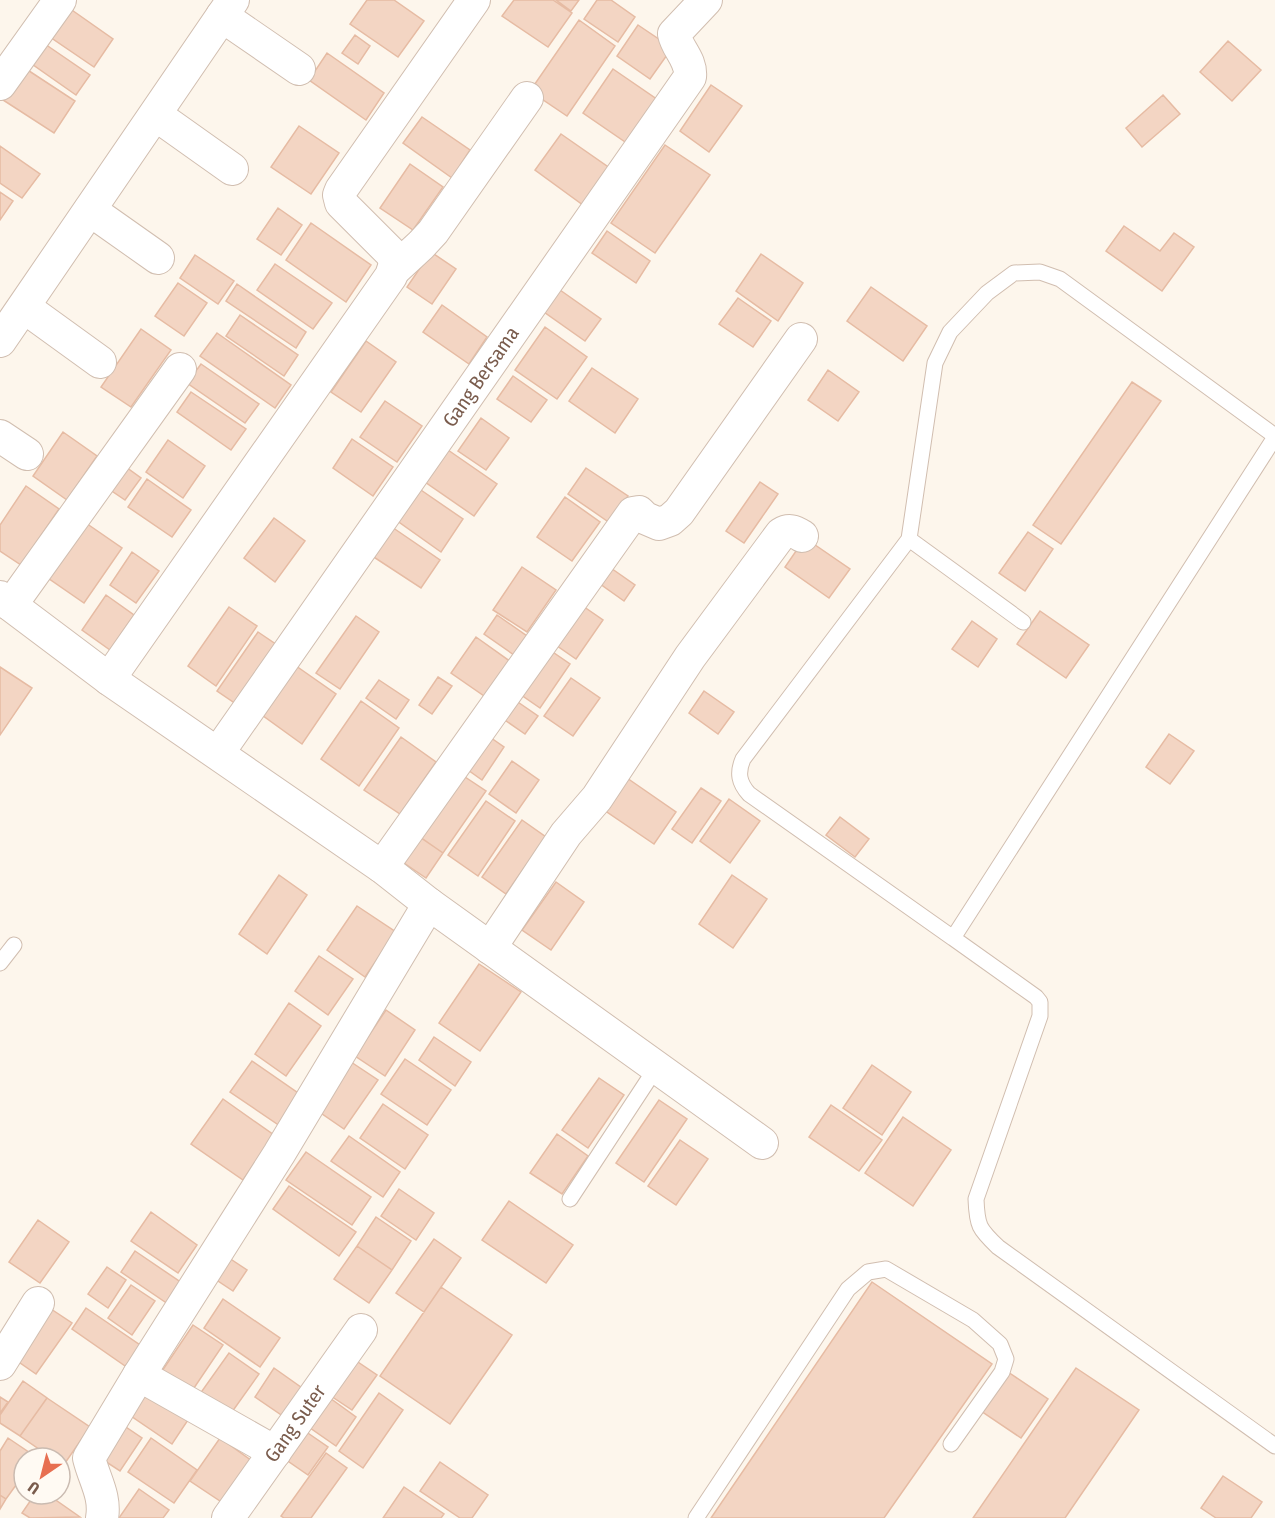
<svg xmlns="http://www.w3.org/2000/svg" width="1275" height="1518" font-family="'Fira Sans Condensed',sans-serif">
  <rect width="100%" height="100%" fill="#fdf6ec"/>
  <path fill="#f3d5c3" stroke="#e6bba3" stroke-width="1.5" d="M367,0H394L424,21L398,57L350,24Z
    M514,0H553L572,13L548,47L502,16Z
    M556,0H579L571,11Z
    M597,0H611L635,17L618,42L584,19Z
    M69,8L113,39L94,67L50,37Z
    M579,20L615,46L567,116L530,91Z
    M638,25L672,48L650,79L617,56Z
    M355,35L370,46L358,64L342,53Z
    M1228,41L1261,70L1232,101L1200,72Z
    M42,42L90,75L76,95L29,62Z
    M327,53L384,93L366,120L309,80Z
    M20,65L75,101L54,133L0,98Z
    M613,69L661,102L631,146L583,113Z
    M711,85L742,106L709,152L680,131Z
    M1163,95L1180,114L1142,147L1126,128Z
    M422,117L470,150L452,178L403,143Z
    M299,126L339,153L311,194L271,167Z
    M561,134L614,171L587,208L535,170Z
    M665,145L710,175L655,253L611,223Z
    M0,146L40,174L22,198L0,183Z
    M410,164L443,187L413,230L380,208Z
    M0,192L13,201L0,220Z
    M278,208L302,225L281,255L257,239Z
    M311,223L371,265L346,302L286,260Z
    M1124,226L1160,251L1174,233L1194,247L1162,291L1106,251Z
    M607,231L650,261L636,283L592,253Z
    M431,252L456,269L432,304L407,287Z
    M761,254L803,283L778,321L736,291Z
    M195,255L234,281L218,304L180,278Z
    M275,264L332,303L313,329L257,290Z
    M178,283L207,303L184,336L155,316Z
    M237,284L306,332L296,348L226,301Z
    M871,287L927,326L903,361L847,321Z
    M560,290L601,319L585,341L544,312Z
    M738,298L771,321L753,347L719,324Z
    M442,305L487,337L469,364L423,332Z
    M240,315L298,355L284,376L226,336Z
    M545,327L587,357L557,399L515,370Z
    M141,329L171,350L131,407L101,387Z
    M217,333L291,385L275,408L200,356Z
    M366,341L396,362L361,412L331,392Z
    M201,364L259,404L245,423L187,383Z
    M592,368L638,399L615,433L569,401Z
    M828,370L859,392L838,421L808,400Z
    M513,376L547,400L531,422L497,399Z
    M1132,382L1161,401L1061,544L1033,525Z
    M191,392L246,429L231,450L177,412Z
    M385,401L422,426L397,462L360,437Z
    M481,418L509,438L486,470L458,451Z
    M63,432L97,456L67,500L33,476Z
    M352,439L393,467L373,496L333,468Z
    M168,440L205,466L183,498L146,472Z
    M448,450L497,484L474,516L425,482Z
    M119,462L141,478L125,500L103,485Z
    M586,468L628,496L610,523L568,494Z
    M147,479L191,510L172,537L128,507Z
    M760,482L778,494L744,543L726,531Z
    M26,486L59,509L21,565L0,551V525Z
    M418,488L463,519L441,552L396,520Z
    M565,497L600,522L572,561L537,537Z
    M274,518L305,541L275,582L244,558Z
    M83,521L122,548L84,603L45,576Z
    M386,523L440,560L421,588L366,552Z
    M1028,532L1053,549L1025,591L999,573Z
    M805,538L850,569L829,598L785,567Z
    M132,552L159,571L136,603L110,585Z
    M608,566L635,585L624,601L596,581Z
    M522,567L556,590L527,632L493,610Z
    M106,595L134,615L110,650L82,630Z
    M577,602L603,620L576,659L550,641Z
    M229,607L257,626L216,686L188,666Z
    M1040,611L1089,645L1066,678L1017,644Z
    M497,615L527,636L514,655L484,634Z
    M356,616L379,632L340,689L316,673Z
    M972,621L997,639L978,667L952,649Z
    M258,632L283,649L242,708L217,691Z
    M476,637L511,662L487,698L451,673Z
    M544,646L570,664L540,708L514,690Z
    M289,661L336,694L302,744L255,710Z
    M0,667L32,688L0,735Z
    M438,677L452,686L432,714L419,705Z
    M571,678L600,698L573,736L544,716Z
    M379,680L409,700L396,719L366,698Z
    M704,691L734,712L718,734L689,713Z
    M512,698L538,716L525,734L499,716Z
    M361,701L399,728L359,786L321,759Z
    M484,733L504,747L482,780L461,765Z
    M1169,734L1194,751L1170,784L1146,767Z
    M401,737L436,762L400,814L364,790Z
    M512,761L539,780L516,813L489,794Z
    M456,771L486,791L443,853L413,832Z
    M627,778L676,812L654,844L604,810Z
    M701,788L721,801L692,843L672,829Z
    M729,799L760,821L730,863L700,841Z
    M486,801L515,821L478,876L448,855Z
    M840,817L869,839L855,857L826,835Z
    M522,820L546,837L506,894L482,877Z
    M421,838L443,853L426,878L404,863Z
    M279,875L307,895L267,954L239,934Z
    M732,875L767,899L733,948L699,924Z
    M556,882L584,902L551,950L522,930Z
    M357,906L396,932L365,977L327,950Z
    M319,956L353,979L328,1015L295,991Z
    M479,964L521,992L480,1051L439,1023Z
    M289,1003L321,1026L286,1076L255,1054Z
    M386,1010L415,1030L385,1076L355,1056Z
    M434,1037L471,1062L455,1086L419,1060Z
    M405,1059L451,1090L427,1125L381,1094Z
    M348,1060L378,1080L344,1129L315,1109Z
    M252,1061L301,1095L280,1126L230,1092Z
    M872,1065L911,1092L882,1135L843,1108Z
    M599,1078L624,1095L588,1148L562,1130Z
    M223,1099L274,1135L243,1180L191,1144Z
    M659,1100L687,1119L644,1182L616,1163Z
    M383,1104L428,1135L405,1169L360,1138Z
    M831,1105L882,1140L859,1171L809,1137Z
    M903,1117L951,1150L913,1206L865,1173Z
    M557,1134L588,1156L562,1194L530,1173Z
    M349,1136L400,1172L383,1197L331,1161Z
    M680,1140L708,1159L676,1205L648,1186Z
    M306,1152L371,1197L352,1225L286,1180Z
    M289,1186L356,1232L339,1256L273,1209Z
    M399,1189L434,1213L416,1240L381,1216Z
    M509,1201L573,1245L546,1283L482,1240Z
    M151,1212L197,1245L178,1273L131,1241Z
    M376,1217L411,1241L392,1270L357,1246Z
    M38,1220L69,1242L40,1283L9,1262Z
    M434,1239L461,1258L424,1312L396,1293Z
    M357,1246L392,1270L369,1303L334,1279Z
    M135,1251L182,1283L168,1304L121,1272Z
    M223,1254L247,1270L233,1291L209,1275Z
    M107,1267L126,1280L108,1308L88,1294Z
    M872,1282L992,1364L884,1518H711Z
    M131,1285L155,1301L132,1335L108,1318Z
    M441,1287L512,1335L450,1424L380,1376Z
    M223,1299L280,1338L260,1367L204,1328Z
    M48,1307L72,1323L36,1374L13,1358Z
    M86,1308L143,1347L128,1368L72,1329Z
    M193,1325L223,1345L192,1391L162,1371Z
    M229,1353L259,1374L227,1419L197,1398Z
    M352,1358L377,1375L352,1410L328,1394Z
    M274,1368L312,1395L293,1423L255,1397Z
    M1076,1368L1139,1410L1065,1518H973Z
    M1008,1372L1048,1399L1021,1438L981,1411Z
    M23,1381L47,1398L20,1436L0,1423V1415Z
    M146,1387L190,1417L172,1444L128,1414Z
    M323,1393L356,1417L336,1446L303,1423Z
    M379,1393L403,1410L363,1468L339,1451Z
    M0,1397L8,1402L0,1413Z
    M47,1398L90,1427L63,1466L60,1464V1458H52L20,1436Z
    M117,1421L142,1438L120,1471L94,1454Z
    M302,1429L328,1447L308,1475L282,1457Z
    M8,1438L36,1457L24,1458V1474L6,1499L0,1495V1451Z
    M151,1438L197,1470L174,1503L128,1472Z
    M220,1438L252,1461L223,1503L190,1481Z
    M326,1453L347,1468L311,1518H284L281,1516Z
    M440,1462L488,1495L472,1518H460L420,1491Z
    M1223,1476L1262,1502L1251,1518H1216L1201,1508Z
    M404,1487L444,1514L441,1518H383Z
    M139,1489L169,1510L163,1518H119Z
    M35,1494H47L80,1517L30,1518L22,1513Z
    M0,1495L6,1499L0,1509Z"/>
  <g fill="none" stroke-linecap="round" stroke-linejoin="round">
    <defs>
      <path id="lane" d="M1275,437L953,938L1036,997L1040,1002V1016L976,1199C977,1226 979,1229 998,1247L1275,1446
        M909,539L1023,622
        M953,938L749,794C739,783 737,773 743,759L909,539L935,363L950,332L987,293L1014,273L1040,272L1060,279L1275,436
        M0,963L14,945
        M570,1199L656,1068
        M696,1518L848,1289L868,1272L886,1269L973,1320L1000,1344L1006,1359L1002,1372L951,1444"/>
      <g id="street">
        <path d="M222,16L299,69"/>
        <path d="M0,84L60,0"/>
        <path d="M156,115L232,169"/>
        <path d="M90,210L158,258"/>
        <path d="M394,270L421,245L433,232L527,98"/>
        <path d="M24,307L100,362"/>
        <path d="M0,341L233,0"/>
        <path d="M0,436L27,454"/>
        <path d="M0,597L109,679L382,867L429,904L762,1143"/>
        <path d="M11,605L180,369"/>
        <path d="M109,679L391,276L395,264L392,254L341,203L339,195L341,190L474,0"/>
        <path id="s1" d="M218,753L690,77C692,60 677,49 674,34L706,0"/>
        <path d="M382,867L633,513L639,512L645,518L659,524L670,520L679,512L801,339"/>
        <path d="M490,948L566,834L597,798L690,657L781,534C789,529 794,531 802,536"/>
        <path d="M0,1364L38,1303"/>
        <path d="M139,1375L275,1452"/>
        <path d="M102,1518C106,1496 94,1479 89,1458L139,1375L279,1154L429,904"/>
        <path id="s2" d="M228,1518L361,1330"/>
      </g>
    </defs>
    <use href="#lane" stroke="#d1beb0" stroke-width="17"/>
    <use href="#street" stroke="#d1beb0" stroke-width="34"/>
    <use href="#lane" stroke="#fff" stroke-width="15"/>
    <use href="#street" stroke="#fff" stroke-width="32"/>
  </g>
  <g text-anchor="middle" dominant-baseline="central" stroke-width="4.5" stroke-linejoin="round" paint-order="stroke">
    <g font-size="20" fill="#7a5c4d" stroke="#fffaf3">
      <text stroke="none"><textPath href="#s1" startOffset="459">Gang Bersama</textPath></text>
      <text stroke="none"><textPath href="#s2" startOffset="116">Gang Suter</textPath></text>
    </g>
  </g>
  <g transform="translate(42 1476) rotate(215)"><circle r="28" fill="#fffaf3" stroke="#cabbb1" stroke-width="1.5"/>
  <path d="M0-4.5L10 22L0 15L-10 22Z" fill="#e76f51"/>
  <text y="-9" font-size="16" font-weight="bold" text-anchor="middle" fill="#7a5c4d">U</text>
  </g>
</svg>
